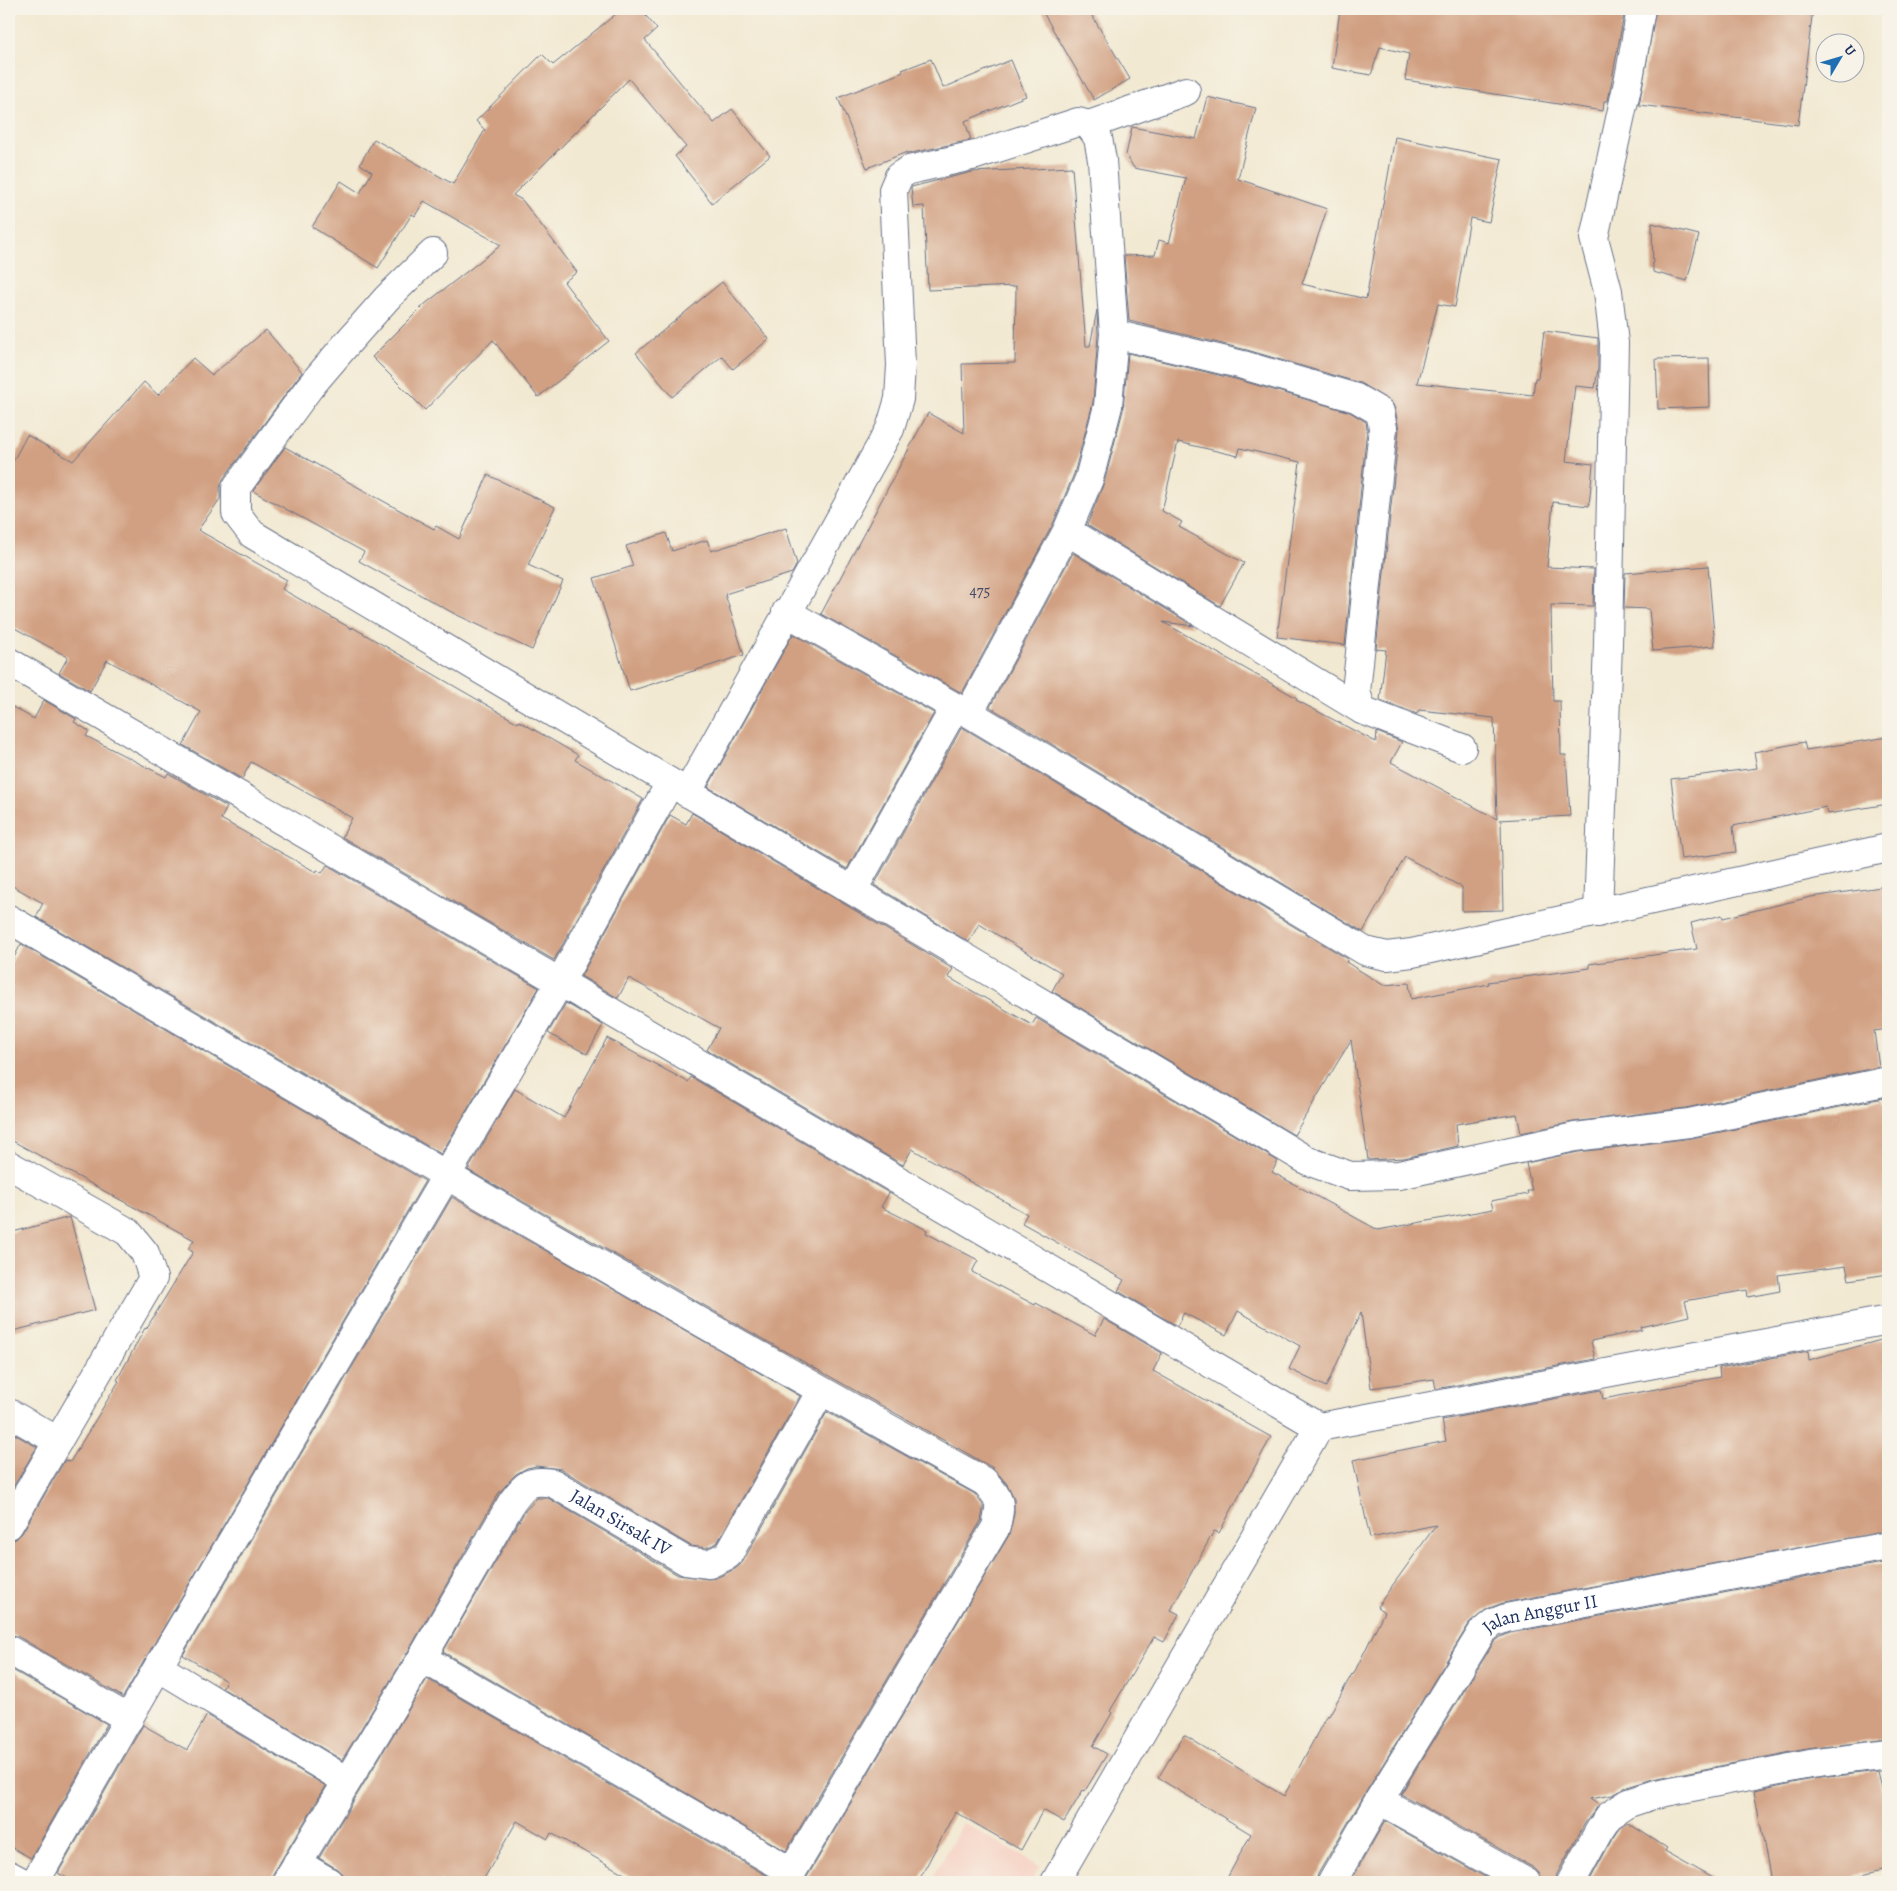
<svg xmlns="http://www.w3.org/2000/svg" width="1897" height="1891" font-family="Alegreya,serif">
  <rect width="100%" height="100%" fill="#f7f3e8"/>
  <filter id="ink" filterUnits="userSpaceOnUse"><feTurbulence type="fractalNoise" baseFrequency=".02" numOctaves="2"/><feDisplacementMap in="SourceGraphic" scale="10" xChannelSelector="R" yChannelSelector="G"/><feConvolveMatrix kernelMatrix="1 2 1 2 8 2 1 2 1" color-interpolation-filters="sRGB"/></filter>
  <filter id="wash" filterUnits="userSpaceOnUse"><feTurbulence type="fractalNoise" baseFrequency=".0096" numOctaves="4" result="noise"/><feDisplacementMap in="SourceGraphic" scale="20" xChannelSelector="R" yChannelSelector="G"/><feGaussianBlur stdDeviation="1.12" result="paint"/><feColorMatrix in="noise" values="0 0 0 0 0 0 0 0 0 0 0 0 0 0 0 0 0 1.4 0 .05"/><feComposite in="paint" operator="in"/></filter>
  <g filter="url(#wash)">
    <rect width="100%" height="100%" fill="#f2e9d2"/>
    <path fill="#f6d2c4" d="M963,1823L1040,1866L1031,1882H938L932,1879Z"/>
    <g id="blocks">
      <path fill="#d1a082" d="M622,9H640L657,29L645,40L714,123L732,109L770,156L712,203L675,156L686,147L629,79L513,195L522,200L577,272L564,282L609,341L538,397L493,340L425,410L372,357L425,304L501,245L424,201L415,216L412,214L378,268L312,227L341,181L360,193L372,172L360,164L374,139L453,184L485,130L476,121L542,54L553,65Z
        M1041,9H1088L1130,79L1094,100Z
        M1340,9H1625L1608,101H1604L1603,111L1405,80L1409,54L1380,47L1371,75L1332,68Z
        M1656,9H1813L1798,125L1639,105Z
        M931,59L943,88L1011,60L1026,96L965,121L971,140L907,154V152L867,168L838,98L903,72L902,70Z
        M1207,97L1256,108L1238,179L1327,209L1302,284L1366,299L1395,137L1502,159L1489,222L1470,218L1455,307L1438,304L1417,383L1533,395L1535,378H1538L1544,331L1598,338V368L1595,388L1575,386L1566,461L1593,464L1589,506L1553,502L1547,567L1594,569L1593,606L1551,605L1553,701H1560L1561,755H1566L1570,816L1499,820L1501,821L1503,910L1462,911V887L1405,857L1363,932L990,707L1073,553L1194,626L1163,622L1297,698L1296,700L1376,742L1377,732L1402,742L1391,762L1497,819L1494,718L1419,710L1417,714L1380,700L1386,650L1376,649L1399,430L1395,409L1392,403L1360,383L1247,350L1129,321L1124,256L1155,255L1159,240L1169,243L1186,178L1134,168L1126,155L1132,127L1196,139Z
        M1072,167L1086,346H1090L1097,310L1098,334L1093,403L1074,474L1053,524L962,693L821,614L928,413L964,433L962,364L1015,363L1016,286L928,290L924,206L913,207L911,187L972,172Z
        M1652,223L1699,235L1687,281L1653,272Z
        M722,282L769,339L733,369L722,356L672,397L636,353Z
        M266,330L302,372L223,479L220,487V499L198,530L287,580L282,589L352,629V627L518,723L519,721L578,755L575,760L643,799L554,960L342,837L352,818L251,762L242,779L183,745L201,712L107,660L90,691L59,673L68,657L9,625V469L27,435L73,461L144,382L158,395L193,358L212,375Z
        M1128,353L1239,380L1350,412L1366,422L1367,429L1345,645L1277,637L1300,462L1240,448L1238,456L1178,442L1162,511L1182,522L1179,527L1244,563L1220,606L1087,525L1104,483L1123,410Z
        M1709,358L1710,407L1658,409L1656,359Z
        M285,447L434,529L436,526L459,539L488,475L555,507L528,565L563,581L532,650L455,614L359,561L364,552L253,491Z
        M786,528L797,564L792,573L725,594L744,655L630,691L594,578L633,566L626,546L666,533L672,551L707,540L711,551Z
        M1708,566L1715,646L1653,651L1649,609L1624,608L1625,573Z
        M793,634L934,713L847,869L708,787Z
        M44,700L76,719L74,722L89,731L86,736L166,777L168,773L227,807L221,819L316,872L317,870L322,873L327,865L539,988L441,1154L36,917L43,903L9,884V705L34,719Z
        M962,727L1348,959L1346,962L1383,985L1409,983L1411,999L1489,984L1488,982L1590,968L1589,964L1697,949L1691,923L1722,915L1723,918L1811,897L1888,886V1029L1874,1031L1879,1067L1686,1108L1573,1122L1521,1133L1517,1114L1456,1124L1458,1146L1404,1158L1368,1160L1351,1040L1294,1135L1052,991L1062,973L979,924L969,942L874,885Z
        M1888,737V804L1828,814L1826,807L1733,826L1736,852L1681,859L1671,779L1757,768L1754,752L1804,742L1806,750Z
        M692,813L953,969L948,977L1032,1025L1036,1018L1278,1161L1272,1172L1378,1230L1493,1209L1491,1201L1528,1194L1527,1191H1532L1526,1163L1578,1152L1692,1138L1883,1098L1884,1103L1888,1102V1274L1849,1280L1846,1266L1778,1275L1780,1291L1748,1297L1747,1290L1685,1301L1689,1316L1641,1327L1642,1330L1591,1341L1595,1359L1436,1389L1434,1379L1371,1388L1361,1312L1326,1387L1289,1369L1300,1346L1238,1311L1226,1335L1184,1313L1177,1326L1118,1291L1124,1280L1022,1223L1027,1214L912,1149L903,1165L707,1050L719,1028L629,978L618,998L581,976L670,815L686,824Z
        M21,944L425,1181L123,1697L17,1636L9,1634V1541L16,1539L22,1533L65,1460L70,1462L119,1381L117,1380L145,1328L146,1329L193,1252L188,1249L194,1240L9,1139V967Z
        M566,1003L603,1025L587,1054L548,1033Z
        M607,1038L688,1082L691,1077L889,1193L881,1207L927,1230L926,1233L978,1260L972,1272L1035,1305L1036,1303L1095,1335L1104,1319L1162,1353L1153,1371L1271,1437L1219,1533L1214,1531L1171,1610L1179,1614L1164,1642L1154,1637L1110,1711L1112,1713L1093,1746L1107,1754L1085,1791L1083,1790L1064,1822L1043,1810L1021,1850L955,1812L918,1882H804L1009,1535L1014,1514V1498L1007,1484L993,1468L747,1330L468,1170L515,1089L564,1118Z
        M452,1197L800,1396L717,1543L706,1548L691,1546L561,1469L536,1466L527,1468L516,1474L498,1494L409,1650L342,1760L222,1688L226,1681L183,1655Z
        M70,1217L95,1310L9,1332V1233Z
        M1888,1338V1531L1503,1603L1487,1609L1469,1624L1366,1792L1318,1874L1316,1882H1225L1251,1834L1158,1778L1184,1735L1284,1796L1327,1715L1329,1716L1352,1674L1353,1675L1384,1612L1377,1607L1436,1525L1370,1538L1353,1460L1446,1441L1442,1420L1601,1390L1603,1399L1720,1377L1719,1368L1808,1351L1809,1360Z
        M827,1412L975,1494L983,1505V1511L981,1521L786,1851L443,1652L525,1511L537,1498H548L678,1575L708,1579L716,1578L735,1569L742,1563Z
        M9,1431L37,1447L9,1494Z
        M1888,1562V1739L1807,1749L1653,1779L1624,1788L1613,1795L1590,1799L1599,1805L1585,1823L1557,1874L1555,1882H1542L1540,1874L1534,1868L1401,1794L1494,1642L1501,1637L1510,1633Z
        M9,1668L107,1724L31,1858L9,1846Z
        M427,1679L771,1878L770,1882H639L551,1833L548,1839L517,1821L482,1882H345L343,1875L337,1869L319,1858Z
        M207,1715L326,1786L273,1874L270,1882H74L58,1873L143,1725L187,1750Z
        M1878,1771L1888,1815V1868L1827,1882H1771L1754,1791L1812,1779Z
        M1385,1821L1494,1882H1350Z
        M1628,1823L1667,1848L1665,1851L1720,1882H1589L1612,1839L1620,1827Z"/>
    </g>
  </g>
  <g filter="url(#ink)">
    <use href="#blocks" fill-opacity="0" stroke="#667087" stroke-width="1"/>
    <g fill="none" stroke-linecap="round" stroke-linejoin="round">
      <defs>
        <g id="minor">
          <path d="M1089,125L1186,91"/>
          <path d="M433,253L387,298L349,341L309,388L236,488V513L252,534L1308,1161L1350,1176L1399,1175L1575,1137L1689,1123L1888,1081"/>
          <path d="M1114,334L1243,365L1356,398L1380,412L1383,428L1356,692L1362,710"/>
          <path d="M1067,531L1362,710L1462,748"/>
          <path d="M786,612L955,707L969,713L1365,951L1387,956L1412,953L1888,848"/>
          <path d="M9,662L560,982L1319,1427L1888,1320"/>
          <path d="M687,793L890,429L899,399L901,365L893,190L899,176L909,170L976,155L1078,122L1089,125L1098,138L1102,160L1114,334L1108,406L1089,479L1067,531L969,713"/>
          <path d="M853,890L955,707"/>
          <path d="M1598,913L1608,644L1614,343L1608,291L1594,238L1630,73L1641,9"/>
          <path d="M9,919C333,1109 656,1300 985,1482C1002,1501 1001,1503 996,1527L786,1882"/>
          <path d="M9,1165L128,1232L145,1253L153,1278L9,1525"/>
          <path d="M9,1413L58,1441"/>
          <path d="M9,1650L129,1719"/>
          <path d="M422,1658L792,1872"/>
          <path d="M158,1667L347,1781"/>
          <path d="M1379,1800L1526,1882"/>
          <path d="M297,1863L329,1882"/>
          <path d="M9,1875L22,1882"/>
          <path d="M35,1882L158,1667L560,982L670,783"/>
          <path id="s1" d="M286,1882L422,1658L512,1502C526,1484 529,1479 553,1483L686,1561L709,1564L728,1555L821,1391"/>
          <path d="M1055,1882L1319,1427"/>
          <path id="s2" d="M1332,1882L1379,1800L1482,1632L1493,1623L1506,1618L1888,1546"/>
          <path d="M1571,1882L1599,1831L1609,1816L1629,1803L1656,1794L1810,1764L1888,1754"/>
        </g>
      </defs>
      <use href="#minor" stroke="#667087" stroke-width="30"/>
      <use href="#minor" stroke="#fff" stroke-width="28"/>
    </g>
  </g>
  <g text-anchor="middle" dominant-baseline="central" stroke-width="4" stroke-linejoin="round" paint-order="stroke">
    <g font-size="16" fill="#484b67">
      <text x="980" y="591">475</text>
    </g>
    <g font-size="19" fill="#1b2f5e" stroke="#f7f3e8">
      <text stroke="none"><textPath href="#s1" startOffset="570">Jalan Sirsak IV</textPath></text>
      <text stroke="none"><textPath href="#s2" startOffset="354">Jalan Anggur II</textPath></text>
    </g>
  </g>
  <rect width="1897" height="1891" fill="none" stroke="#f7f3e8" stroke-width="30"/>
  <g transform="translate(1840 58) rotate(52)"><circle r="24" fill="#f7f3e8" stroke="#9fa5b1"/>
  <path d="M0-4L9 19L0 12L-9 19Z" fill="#1f6fb2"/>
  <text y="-8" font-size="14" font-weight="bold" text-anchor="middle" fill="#1b2f5e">U</text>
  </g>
</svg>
